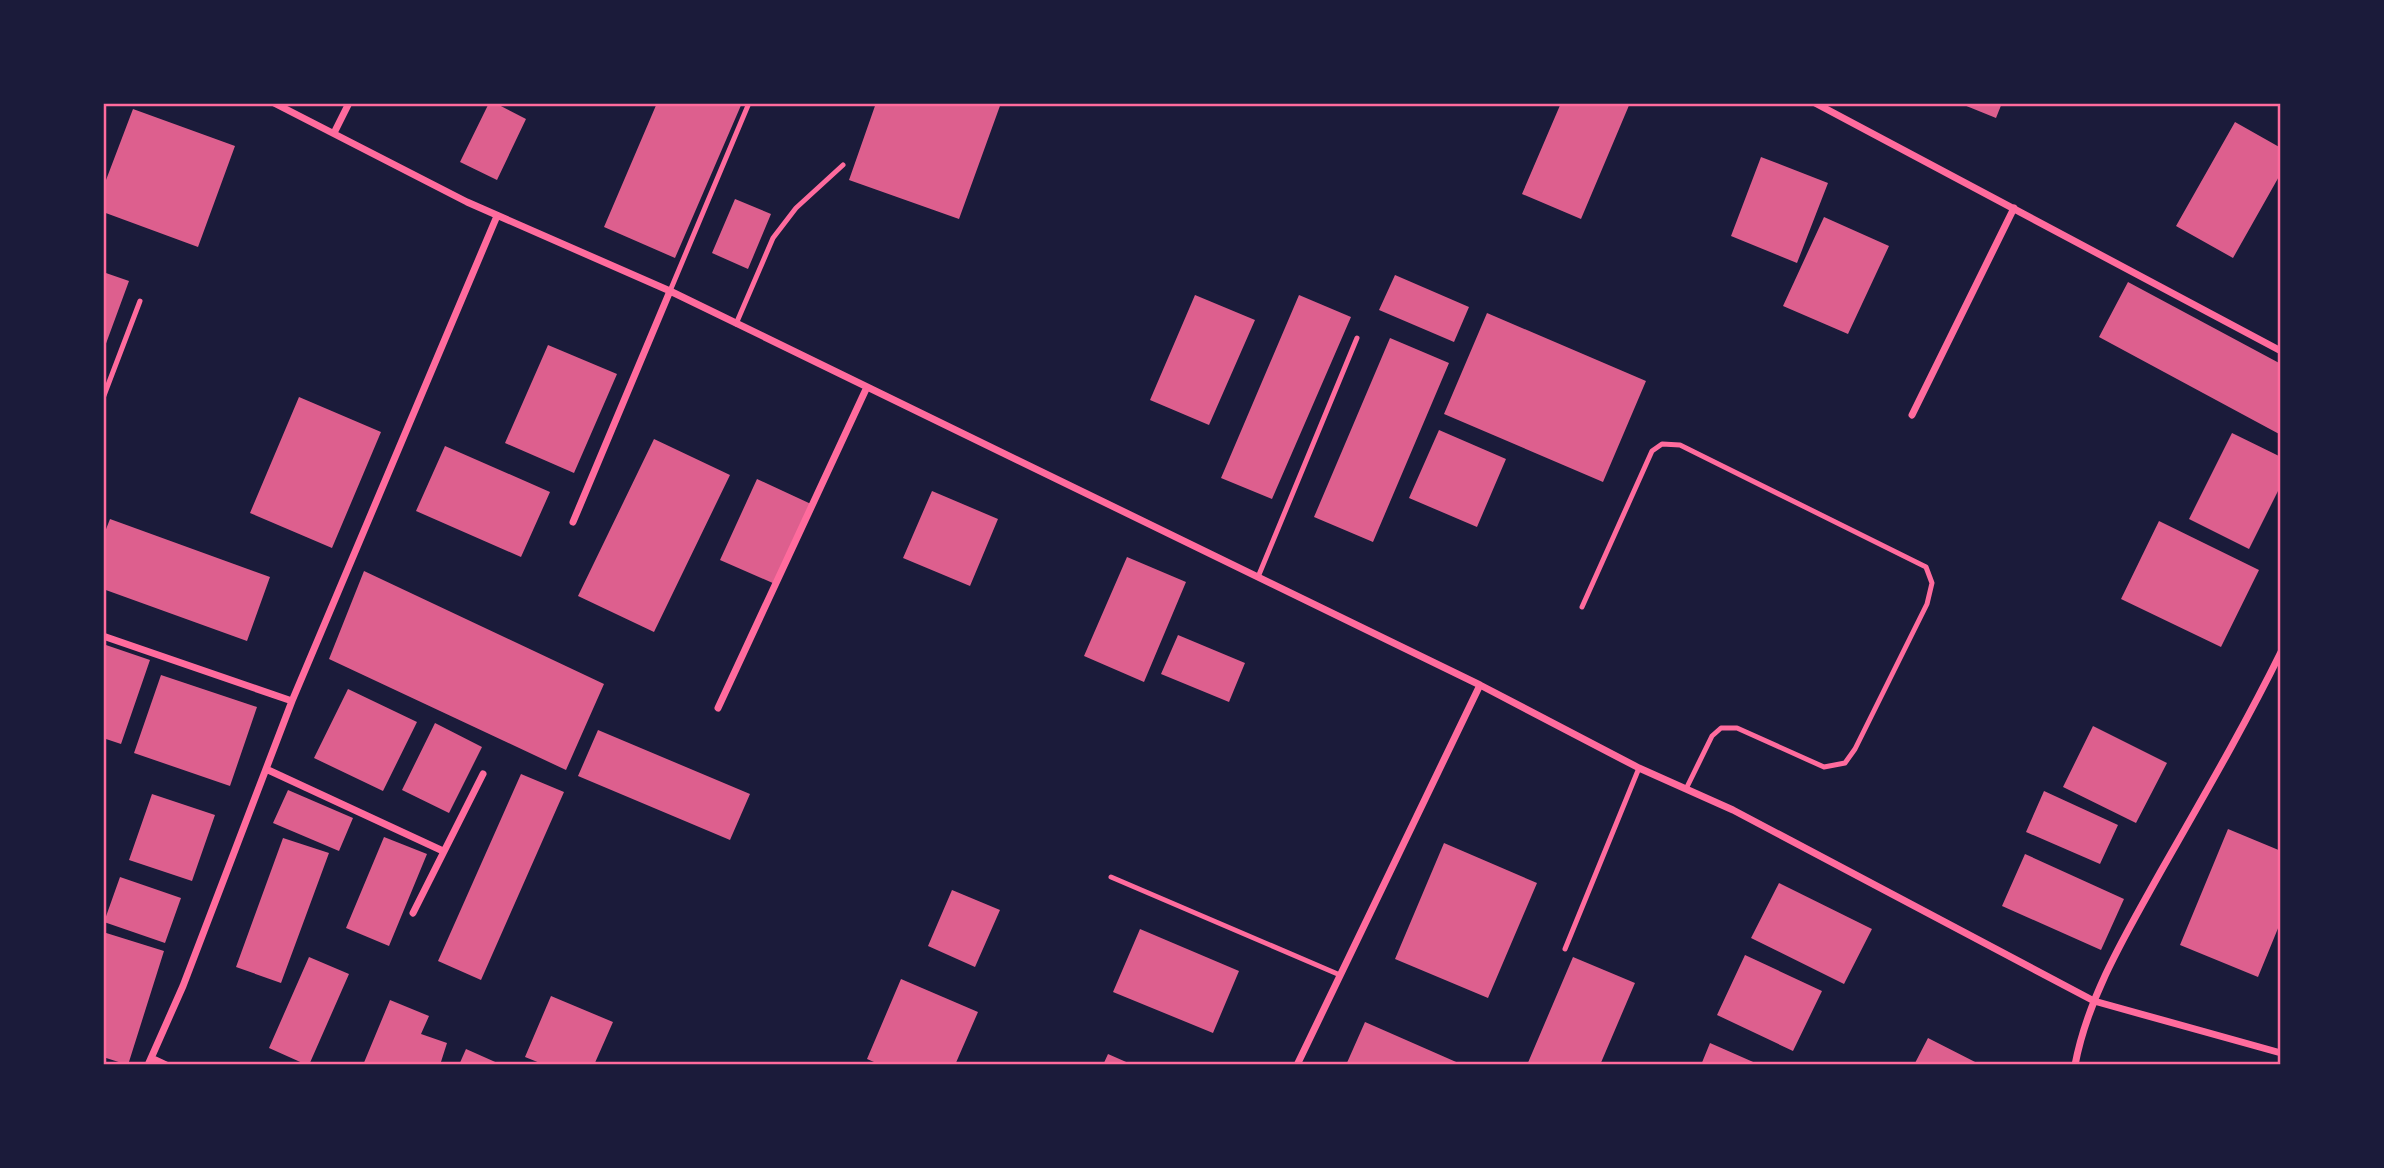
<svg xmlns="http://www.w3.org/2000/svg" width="2384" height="1168" font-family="'Source Sans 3',sans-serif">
  <rect width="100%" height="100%" fill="#1b1b3a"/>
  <path fill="#dd5f8e" d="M489,103H495L526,119L497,180L460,162Z
    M657,103H742L675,258L604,227Z
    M876,103H1001L959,219L849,180Z
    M1561,103H1630L1581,219L1522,194Z
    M1959,103H2002L1996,118Z
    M133,109L235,146L198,247L103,212V188Z
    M2235,122L2281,148V173L2233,258L2176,226Z
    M1761,157L1828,183L1797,263L1731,236Z
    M735,199L771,214L748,269L712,253Z
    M1824,217L1889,246L1848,334L1783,306Z
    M103,272L129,281L104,349H103Z
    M1395,275L1469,307L1454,342L1379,310Z
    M2128,282L2281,364V435L2099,337Z
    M1195,295L1255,320L1209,425L1150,400Z
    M1299,295L1351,317L1272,499L1221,478Z
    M1487,313L1646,381L1603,482L1444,414Z
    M1390,338L1449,363L1373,542L1314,517Z
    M548,345L617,374L574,473L505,443Z
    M299,397L381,432L332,548L250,513Z
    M1439,430L1506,459L1477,527L1409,498Z
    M2232,433L2281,457V485L2249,549L2189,519Z
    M654,439L730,475L654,632L578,596Z
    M445,446L550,492L521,557L416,511Z
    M757,479L811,504L775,584L720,560Z
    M932,491L998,519L970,586L903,558Z
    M110,519L270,577L247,641L103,589V537Z
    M2159,521L2259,570L2221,647L2121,599Z
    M1127,557L1186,582L1144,682L1084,656Z
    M364,571L604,684L566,770L329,659Z
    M1178,635L1245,663L1229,702L1161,674Z
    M103,644L150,660L121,744L103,738Z
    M161,675L257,707L230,786L134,753Z
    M348,689L417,722L383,791L314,758Z
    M435,723L482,747L449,813L402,790Z
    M2093,726L2167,763L2136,823L2063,787Z
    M598,730L750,794L730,840L578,776Z
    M521,774L564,792L481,980L438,961Z
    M288,790L353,818L339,851L273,823Z
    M2044,791L2118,825L2100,864L2026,832Z
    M152,794L215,815L192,881L129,860Z
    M2228,829L2281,851V921L2258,977L2180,945Z
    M384,837L427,854L389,946L346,928Z
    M283,838L329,853L281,983L236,967Z
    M1444,843L1537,883L1488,998L1395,959Z
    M2025,854L2124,899L2101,950L2002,906Z
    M120,877L181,898L165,943L104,922Z
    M1779,883L1872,929L1844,984L1751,938Z
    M952,890L1000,910L975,967L928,946Z
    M1140,929L1239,971L1213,1033L1113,992Z
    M103,932L164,951L128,1065L103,1057Z
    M1745,955L1822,991L1793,1051L1717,1015Z
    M309,957L349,974L309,1065H307L269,1048Z
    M1573,957L1635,983L1600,1065H1527Z
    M901,979L978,1012L955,1065H881L867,1059Z
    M551,996L613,1022L594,1065H545L525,1057Z
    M390,1000L429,1016L421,1034L447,1043L440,1065H363Z
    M1365,1022L1463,1065H1346Z
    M1928,1038L1981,1065H1914Z
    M1710,1043L1760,1065H1701Z
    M466,1049L502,1065H459Z
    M1108,1054L1133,1065H1103Z"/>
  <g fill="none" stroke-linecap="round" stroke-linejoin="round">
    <path stroke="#ff6b9d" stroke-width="5" d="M670,291L749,103
      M736,324L773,238L796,208L843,165
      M103,398L140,301
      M1258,577L1357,338
      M1582,607L1652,451L1662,444L1680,445L1926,567L1932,583L1927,604L1855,749L1845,763L1824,767L1737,728H1721L1712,736L1686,789
      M1111,877L1340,975
      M1565,949L1639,768"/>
    <path stroke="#ff6b9d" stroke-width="7" d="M274,103L467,202L670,291L1480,685L1639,768L1733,810L2094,1001L2281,1053
      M1815,103L2281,351
      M334,133L349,103
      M1912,415L2014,208
      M573,522L670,291
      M103,636L292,701
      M718,708L867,387
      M266,769L443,851
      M413,913L483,774
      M151,1058L166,1065
      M148,1065L183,986L292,701L497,216
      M1297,1065L1480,685
      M2075,1065C2088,996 2127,932 2161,871C2202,799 2244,727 2281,652"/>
  </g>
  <rect width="2384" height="1168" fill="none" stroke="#1b1b3a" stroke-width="210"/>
  <rect x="105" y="105" width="2174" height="958" fill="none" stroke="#ff6b9d" stroke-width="2.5"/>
</svg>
